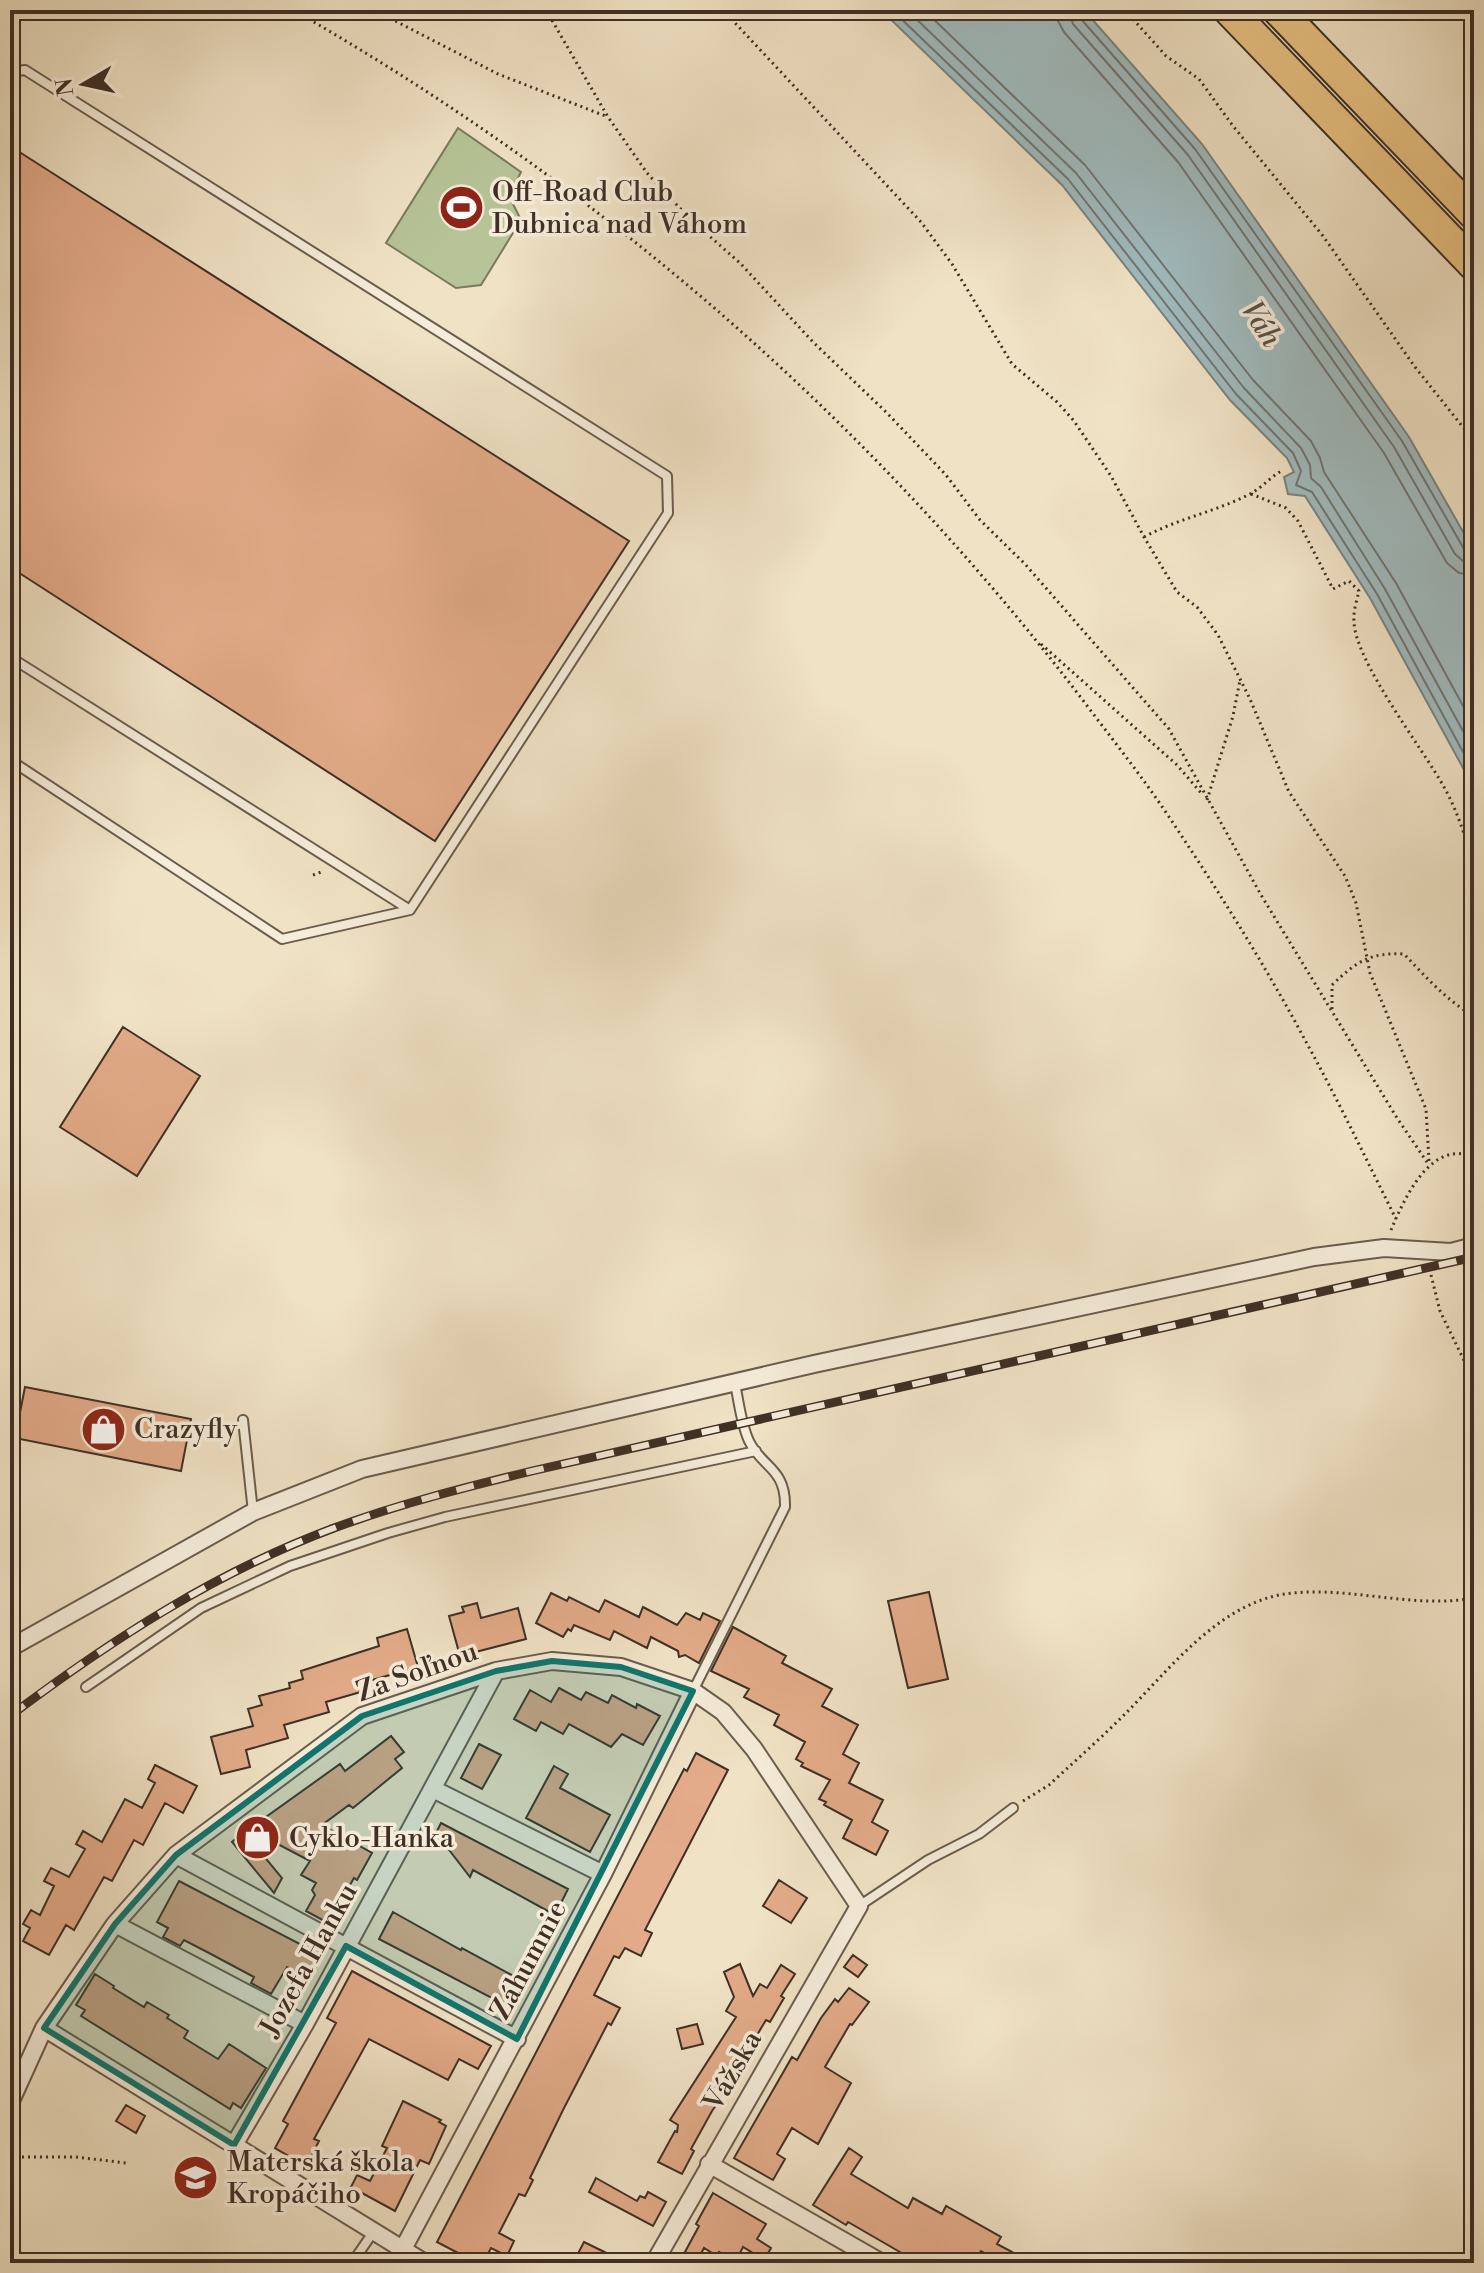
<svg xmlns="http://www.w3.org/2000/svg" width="1484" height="2273" font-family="'Libre Bodoni',serif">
  <rect width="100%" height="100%" fill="#f0e2c5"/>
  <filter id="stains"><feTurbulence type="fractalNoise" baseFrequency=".0025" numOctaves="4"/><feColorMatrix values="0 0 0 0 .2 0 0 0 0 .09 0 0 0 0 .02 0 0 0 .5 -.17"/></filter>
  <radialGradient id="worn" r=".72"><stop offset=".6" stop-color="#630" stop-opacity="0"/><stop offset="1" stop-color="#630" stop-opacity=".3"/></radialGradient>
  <path fill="#b6c497" stroke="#7a7a5e" stroke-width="2" d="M458,128L521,172L509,196L521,220L481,285L456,288L386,243Z"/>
  <path fill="#a0bbbf" stroke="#798381" stroke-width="2" d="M881,10H1084L1202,144L1409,437L1474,551V788L1370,598L1305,496L1288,494L1284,477L1294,472L1287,458L1230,400L1062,185Z"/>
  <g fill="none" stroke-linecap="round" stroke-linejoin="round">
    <path stroke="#707572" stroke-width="2" d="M892,10L1068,179L1236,394L1293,453L1301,471L1296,485L1312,492L1377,594L1474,772
      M907,10L1076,173L1244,388L1301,448L1310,465L1311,478L1321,487L1385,589L1474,751
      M924,10L1085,165L1253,380L1311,441L1320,458L1324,472L1396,583L1474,726
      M1057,10L1058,21L1064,32L1178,162L1384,453L1447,563L1459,573L1474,575
      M1069,10L1073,24L1188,155L1394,447L1455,554L1464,562L1474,563
      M1079,10L1081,19L1195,149L1402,441L1464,549L1474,553"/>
  </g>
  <path fill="#e3ab89" stroke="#3f2f25" stroke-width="2" d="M10,146L629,541L435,841L10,567Z
    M123,1027L200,1076L137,1176L60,1127Z
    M25,1387L191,1419L181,1471L15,1438Z
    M929,1592L948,1679L908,1688L888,1601Z
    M551,1593L567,1601L569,1597L599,1612L605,1600L639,1617L643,1607L677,1625L686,1613L700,1620L703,1613L720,1621L699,1663L685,1655L679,1657L678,1651L651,1637L647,1648L614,1631L610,1640L574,1625L571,1631L568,1629L563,1637L536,1623Z
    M477,1603L481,1618L518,1608L526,1639L460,1656L449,1616L464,1612L462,1607Z
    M733,1627L786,1656L782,1663L832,1689L822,1706L858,1725L843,1754L859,1763L849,1783L883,1800L872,1822L888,1831L876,1855L843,1838L852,1820L824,1805L826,1802L819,1799L830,1780L801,1766L803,1763L796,1759L805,1742L774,1725L779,1715L744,1697L749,1689L711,1671Z
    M407,1629L418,1667L369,1681L371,1689L326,1702L329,1712L284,1725L288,1738L246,1750L250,1767L221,1774L211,1737L253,1726L248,1709L262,1705L259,1696L290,1688L289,1683L303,1679L301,1671L379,1646L377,1638Z
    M559,1688L581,1700L586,1692L608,1703L612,1695L636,1708L637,1704L660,1716L643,1745L622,1734L611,1747L569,1724L563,1734L541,1722L536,1731L514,1719L530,1690L551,1702Z
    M391,1736L404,1752L395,1759L402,1768L353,1808L349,1805L322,1825L372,1853L357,1880L354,1878L328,1923L306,1911L315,1895L312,1890L316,1883L301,1875L310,1861L249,1829L340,1764L345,1771Z
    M479,1744L501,1755L482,1789L461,1778Z
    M696,1753L728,1770L645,1930L652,1933L641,1956L625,1948L619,1958L614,1956L594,1995L620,2008L611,2025L608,2023L563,2110L530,2178L533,2180L525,2196L519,2194L499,2233L514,2241L507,2256L491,2248L483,2263H477L437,2242L684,1769L687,1771Z
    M155,1765L197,1786L183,1813L165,1803L143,1845L134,1840L112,1881L104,1877L74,1930L66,1925L49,1955L23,1941L30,1928L23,1924L31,1910L40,1915L54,1886L44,1881L51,1868L69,1877L85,1849L76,1844L83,1831L102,1842L125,1799L142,1808L155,1783L148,1779Z
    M554,1766L568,1774L560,1788L610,1815L590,1852L526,1818Z
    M441,1823L568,1889L555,1915L473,1870L470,1877L436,1833Z
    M244,1832L282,1878L274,1893L232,1842Z
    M779,1880L807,1898L791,1923L763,1906Z
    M179,1881L319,1954L307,1978L287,1967L271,1994L251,1983L254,1977L209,1953L184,1940L180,1946L163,1937L168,1928L157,1922Z
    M393,1912L461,1950L462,1948L521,1980L507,2006L379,1939Z
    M853,1955L867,1965L858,1977L844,1967Z
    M740,1964L753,1996L760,1984L767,1988L781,1965L795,1974L781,1996L784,1998L770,2022L766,2020L760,2030L731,2084L712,2111L691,2149L694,2151L682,2174L658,2162L675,2131L677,2132L678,2125L670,2120L736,2017L726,2011L734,1997L724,1972Z
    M352,1971L491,2046L478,2069L459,2059L448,2080L369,2039L314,2139L319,2141L306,2166L275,2148L288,2124L283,2121L336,2023L327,2018Z
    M95,1974L114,1986L113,1988L144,2007L147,2002L169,2015L167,2018L188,2031L184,2038L218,2059L229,2044L266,2068L241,2108L233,2103L230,2109L81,2016L85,2010L76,2005Z
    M849,1988L869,2002L852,2025L850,2024L825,2067L851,2083L818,2144L792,2128L777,2154L785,2159L773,2180L734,2158L792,2057L797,2060L821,2018L835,1999L838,2002Z
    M697,2024L703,2044L682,2049L677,2029Z
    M403,2101L441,2120L439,2122L446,2126L429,2164L420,2160L395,2211L351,2187L357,2175L370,2181L387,2148L382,2146Z
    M126,2105L145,2116L136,2133L116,2121Z
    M849,2148L862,2157L851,2174L908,2208L913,2198L942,2214L946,2206L1001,2237L997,2244L1033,2263H1002L981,2251L974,2263H919L848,2222L846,2225L813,2205Z
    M596,2178L637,2201L640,2196L645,2198L648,2192L666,2202L653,2226L589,2192Z
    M713,2193L766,2224L757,2239L771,2248L764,2260L743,2247L738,2257L730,2253L728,2257L719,2252L717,2256L704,2248L696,2263H679L699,2226L696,2224Z
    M584,2242L627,2263H573Z"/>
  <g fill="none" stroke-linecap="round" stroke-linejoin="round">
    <defs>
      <path id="service" d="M10,72L25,70L667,476L668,513L410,910L282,939L10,760
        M10,657L410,910
        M243,1420L253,1512
        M86,1687L201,1608L290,1566L388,1533L445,1517L756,1451
        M693,1691L785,1507C786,1468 762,1468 749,1441C741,1424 739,1402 735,1384
        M859,1906L928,1860L979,1834L1013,1808
        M352,2263L374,2231"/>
      <path id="minor" d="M10,1648L253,1512L362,1469L814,1364L1314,1257L1384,1248L1451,1252L1474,1246
        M433,1789L603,1874
        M176,1855L517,2039
        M115,1924L305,2024
        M44,2028L425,2263
        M10,2103L44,2028L115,1924L176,1855L362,1716L496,1671L552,1661L621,1667L693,1691L723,1712L754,1749L859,1906L654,2263
        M234,2145L305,2024L496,1671
        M709,2164L882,2263
        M403,2249L603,1874L693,1691"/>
      <path id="motorway" d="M1229,10L1474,265
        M1278,10L1474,214"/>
    </defs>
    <use href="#service" stroke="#6b5c4d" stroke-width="12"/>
    <use href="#minor" stroke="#6b5c4d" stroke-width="20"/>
    <use href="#motorway" stroke="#3f2f25" stroke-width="34"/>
    <path stroke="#3f2f25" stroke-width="3" stroke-dasharray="2 4" stroke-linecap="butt" d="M293,10C603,187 876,425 1091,711C1120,749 1149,786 1175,826C1221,895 1266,967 1305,1040C1337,1098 1366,1159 1396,1219
      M374,10L498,74L608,117
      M546,10L608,117L647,173L690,219L740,263L813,342L887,413L946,475L980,520L1025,564L1169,729L1261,895L1397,1118L1429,1165
      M723,10L921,222L952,264L1012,364L1057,402L1074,421L1111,476L1144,537L1177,592L1197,607L1218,635L1250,699L1289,792L1345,876L1356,903L1370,973L1426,1109L1429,1161
      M1125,10L1166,56L1199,79L1233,126L1323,236L1415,367L1474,441
      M1251,494L1286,508L1298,521L1333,589L1349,581L1359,591C1357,600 1353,611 1354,621C1354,660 1423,749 1444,787C1458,812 1466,839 1474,867
      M1144,537C1177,519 1214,512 1248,495C1261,489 1270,477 1283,470
      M1041,644L1177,765L1202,794
      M1207,800L1233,716L1240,680
      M313,875L324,871
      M1332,1009V985C1356,962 1370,952 1404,954C1425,976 1447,1001 1474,1016
      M1391,1230C1405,1197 1431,1139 1474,1157
      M1431,1275L1440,1311L1474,1381
      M1023,1801L1049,1785C1074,1762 1100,1739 1124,1715C1171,1668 1222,1599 1293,1593C1353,1587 1414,1609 1474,1598
      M10,2157H76L126,2163"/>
    <use href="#service" stroke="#f5ecd9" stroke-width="8"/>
    <use href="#minor" stroke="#f5ecd9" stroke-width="16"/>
    <use href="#motorway" stroke="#e8c182" stroke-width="30"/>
    <defs>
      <path id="rail" d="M10,1716C111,1640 216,1572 334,1528C399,1504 466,1487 532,1471L1474,1257"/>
    </defs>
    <use href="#rail" stroke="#3f2f25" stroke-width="9"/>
    <use href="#rail" stroke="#f5ecd9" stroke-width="6" stroke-dasharray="18" stroke-linecap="butt"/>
  </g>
  <path fill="#0f766e" fill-opacity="0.2" stroke="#0f766e" stroke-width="6" stroke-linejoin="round" d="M552,1661L621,1667L693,1691L517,2039L346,1946L234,2145L44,2028L115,1924L176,1855L362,1716L496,1671Z"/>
  <defs>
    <symbol id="stadium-disc" viewBox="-11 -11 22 22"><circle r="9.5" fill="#8f2418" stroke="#f5ecd9"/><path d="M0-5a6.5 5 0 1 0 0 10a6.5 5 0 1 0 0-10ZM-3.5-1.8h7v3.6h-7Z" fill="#fff"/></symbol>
    <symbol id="shop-disc" viewBox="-11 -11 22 22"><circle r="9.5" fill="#8f2418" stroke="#f5ecd9"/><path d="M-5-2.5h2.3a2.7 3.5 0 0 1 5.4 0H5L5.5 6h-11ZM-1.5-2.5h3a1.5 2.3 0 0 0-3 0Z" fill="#fff"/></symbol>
    <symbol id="school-disc" viewBox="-11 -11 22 22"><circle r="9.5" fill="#8f2418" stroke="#f5ecd9"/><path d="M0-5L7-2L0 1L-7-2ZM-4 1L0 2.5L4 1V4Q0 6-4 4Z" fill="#fff"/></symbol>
  </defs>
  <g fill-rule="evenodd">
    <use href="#stadium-disc" x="436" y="182" width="51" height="51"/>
    <use href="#shop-disc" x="78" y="1404" width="51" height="51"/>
    <use href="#shop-disc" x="232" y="1812" width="51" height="51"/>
    <use href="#school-disc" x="170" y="2152" width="51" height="51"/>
  </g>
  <g text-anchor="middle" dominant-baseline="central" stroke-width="7" stroke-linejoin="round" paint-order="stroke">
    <g font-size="28" fill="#3f2f25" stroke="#f5ecd9" text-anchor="start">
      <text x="492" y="192">Off-Road Club<tspan x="492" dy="32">Dubnica nad Váhom</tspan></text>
      <text x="134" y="1429">Crazyfly</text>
      <text x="289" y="1838">Cyklo-Hanka</text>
      <text x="227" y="2162">Materská škola<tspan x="227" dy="32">Kropáčiho</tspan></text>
    </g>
    <g font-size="28" fill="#3f2f25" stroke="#f5ecd9">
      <text transform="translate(417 1672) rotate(-20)">Za Soľnou</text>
      <text transform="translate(309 1960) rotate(-61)">Jozefa Hanku</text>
      <text transform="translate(529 1960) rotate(-62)">Záhumnie</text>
      <text transform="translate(733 2071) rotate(-60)">Vážska</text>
    </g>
    <g font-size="30" font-style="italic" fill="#57524c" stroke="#f5ecd9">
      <text transform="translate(1261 324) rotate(57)">Váh</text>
    </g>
  </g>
  <rect width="1484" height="2273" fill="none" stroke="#f0e2c5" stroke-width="40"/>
  <rect x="12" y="12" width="1460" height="2249" fill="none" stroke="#3f2f25" stroke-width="4"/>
  <rect x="20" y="20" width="1444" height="2233" fill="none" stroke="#3f2f25" stroke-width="2"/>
  <g transform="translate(84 84) rotate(261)" stroke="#f5ecd9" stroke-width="6" paint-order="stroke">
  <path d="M0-6L14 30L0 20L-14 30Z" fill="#3f2f25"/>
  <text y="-12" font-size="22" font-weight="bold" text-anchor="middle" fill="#3f2f25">N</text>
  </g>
  <rect width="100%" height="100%" filter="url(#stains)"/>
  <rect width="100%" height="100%" fill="url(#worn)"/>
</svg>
